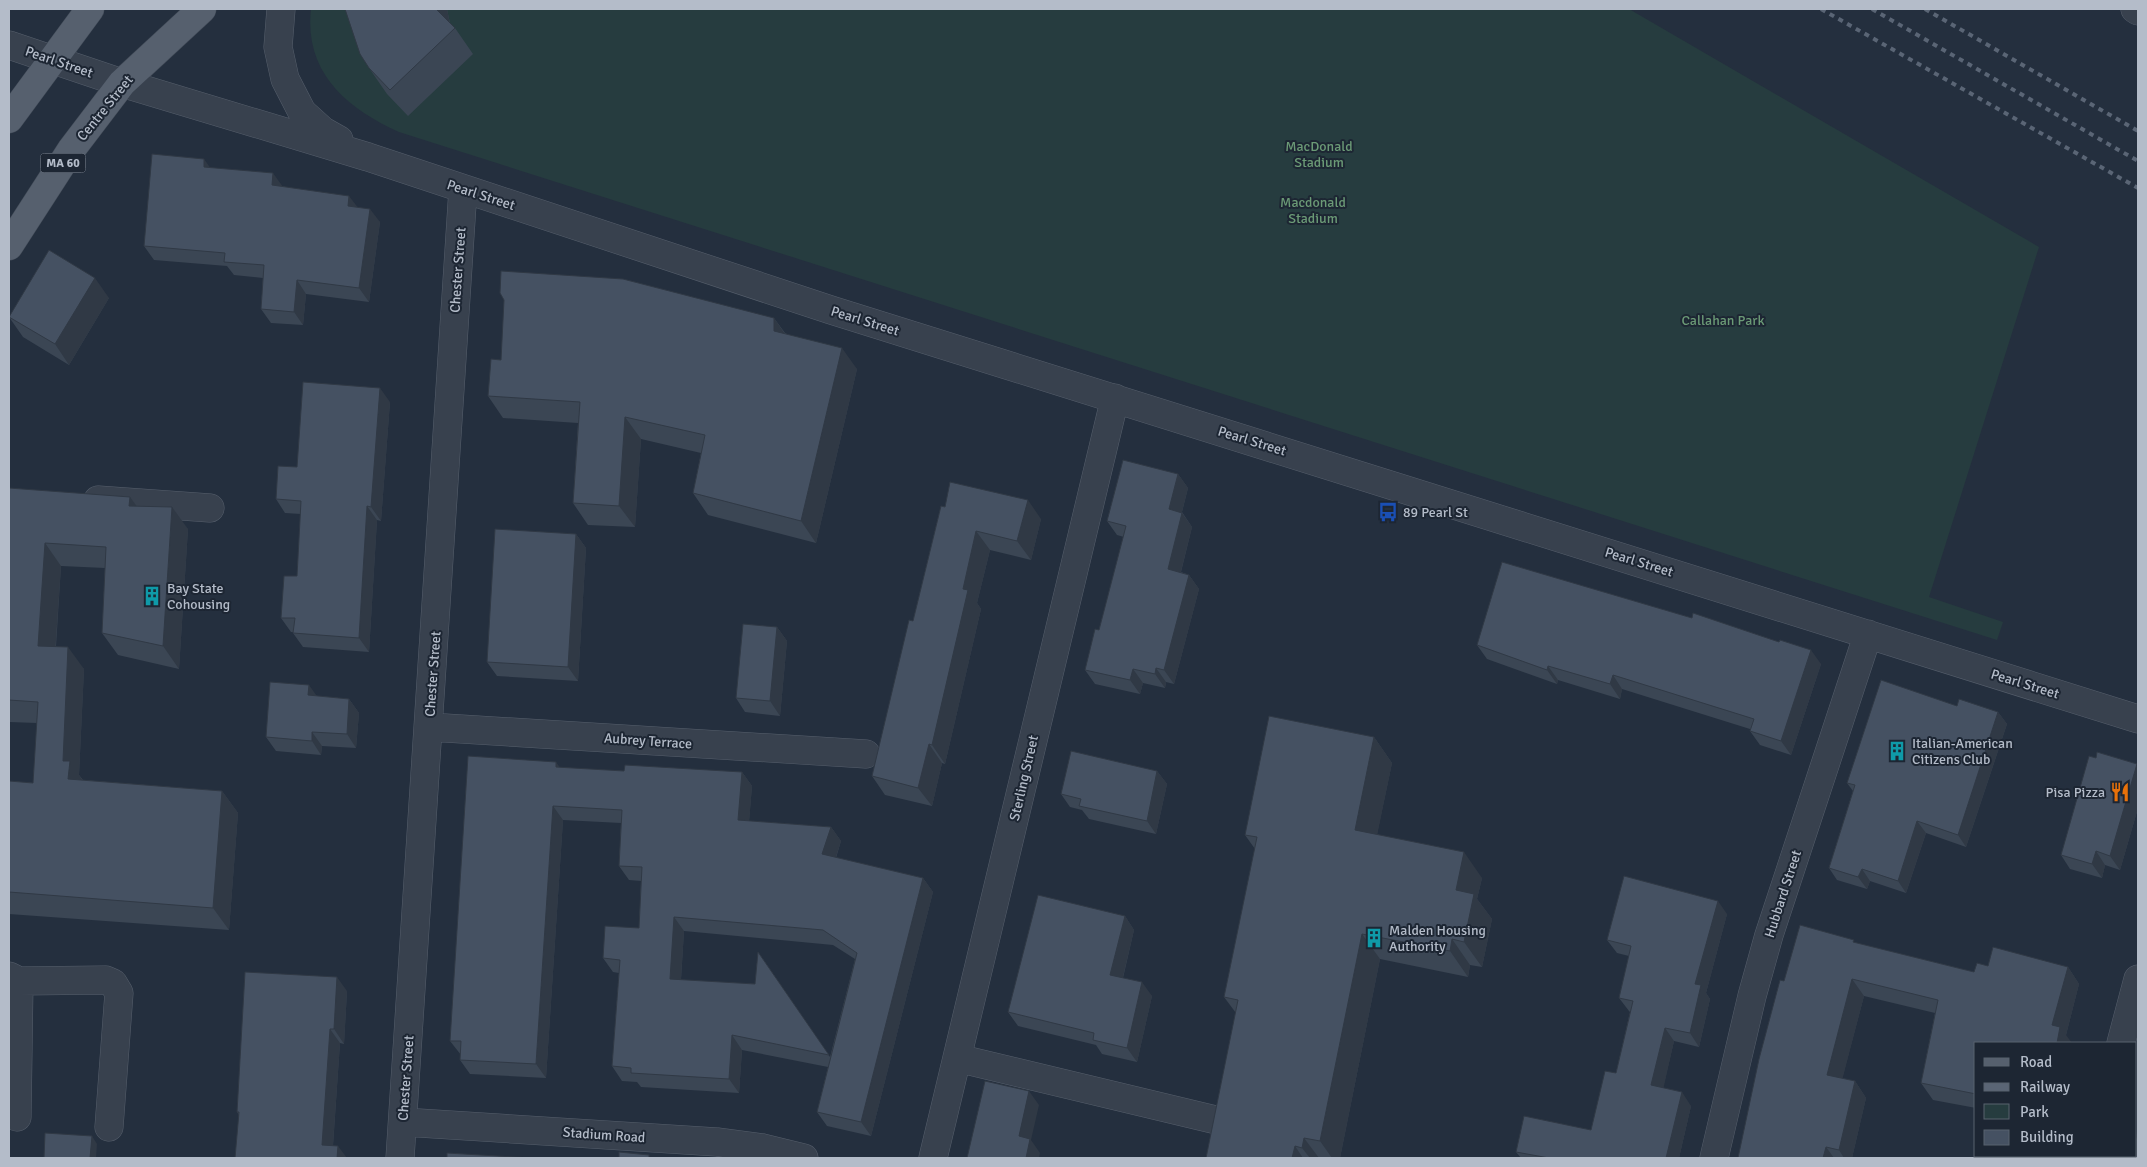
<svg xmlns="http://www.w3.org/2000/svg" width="2147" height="1167" font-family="Signika,sans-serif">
  <rect width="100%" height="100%" fill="#242f3e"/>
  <path fill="#263c3f" d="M311,9H1629L2039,247L1929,597L2003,622L1997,640L399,132C346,108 304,72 311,9Z"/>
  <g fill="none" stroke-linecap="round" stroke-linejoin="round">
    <defs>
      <path id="minor" d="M281,9L278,47L285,79L302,112L323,131L339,140
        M2135,9L2138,11
        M9,45L122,83L368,157L831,310L2138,719
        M98,500L210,508
        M429,727L866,754
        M9,976L19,981L106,980L113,983L119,993L109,1127
        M2121,1043L2138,979
        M957,1058L1216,1120
        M17,1117L19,981
        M403,1122L717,1142L763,1148L804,1158
        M400,1158L463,189
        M933,1158L1115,398
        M1714,1158L1752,996L1769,935L1868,634
        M2092,1158L2093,1156"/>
      <path id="major" d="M9,119L90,9
        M9,246L71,150L122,83L202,9"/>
    </defs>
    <use href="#minor" stroke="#565f6c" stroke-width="29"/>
    <use href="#major" stroke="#414a57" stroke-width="29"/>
    <use href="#minor" stroke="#38414e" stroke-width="28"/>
    <use href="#major" stroke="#56606e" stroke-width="28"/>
    <path stroke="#5a6575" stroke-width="4" stroke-dasharray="5 5" stroke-linecap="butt" d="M1821,9L2138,188
      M1872,9L2138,161
      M1925,9L2138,131"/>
  </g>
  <path fill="#3b4654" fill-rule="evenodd" d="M345,9H447L450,23L455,28L473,54L408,116L387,94L369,68Z
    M210,168L282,186L357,207L380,222L369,302L306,294L303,325L271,323L261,309L263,278L234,275L227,266L154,260L144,246Z
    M109,298L69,365L23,337L9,317Z
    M774,318L785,333L857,369L816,543L708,515L693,493L701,453L641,439L635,527L588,525L573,503L578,423L503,418L488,396L501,360Z
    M390,402L381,521L377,520L369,652L303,647L293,633V632H291L281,618L297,576L301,514L285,513L276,499L297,467Z
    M1178,474L1188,488L1182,512L1192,527L1181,572L1189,575L1199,589L1174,684L1166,682L1165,688L1143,683L1140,694L1095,684L1085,670L1099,630L1124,537L1117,535L1107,521Z
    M9,488L137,506L188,529L179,669L118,655L102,633L105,568L61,566L56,646L84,669L79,775L83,780L222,791L238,813L229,930L9,914V781L33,783L37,723L9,722Z
    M941,506L1041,519L1031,560L990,550L977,603L981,609L945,764L942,763L932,806L885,795L872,776L913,621Z
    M576,534L586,548L578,681L497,676L487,662Z
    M1692,618L1821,664L1791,755L1760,745L1750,731V729L1622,689L1620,699L1558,680L1557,684L1487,659L1477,645Z
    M777,627L787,641L780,716L745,712L736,698Z
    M317,696L349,699L359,713L356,748L322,746L321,755L276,751L266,737Z
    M1957,706L1998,712L2007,724L1966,847L1926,833L1906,893L1870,881L1867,889L1837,880L1829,868L1853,791L1847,783Z
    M1374,737L1392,763L1377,834L1482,878L1477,899L1492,919L1482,967L1470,965L1468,977L1380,959L1340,1158H1206L1236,1013L1224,997L1255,849L1245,835Z
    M2096,758L2137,764L2138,765V808L2120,870L2105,865L2102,878L2070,869L2061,855Z
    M560,768L624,771L742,772L752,786L749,821L831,827L841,841L836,858L923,878L933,892L871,1136L827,1126L817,1112L828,1067L742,1050L739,1093L641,1087L637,1082L622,1081L612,1066L619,973L613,972L603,958L639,928L641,881L629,880L619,866L621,823L563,820L546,1078L470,1074L460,1060L461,1055L450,1041ZM684,931L833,945L855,959L830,1057L758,952L755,984L681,980Z
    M1157,771L1167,784L1156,834L1089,819L1082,810L1070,807L1061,794Z
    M1727,914L1706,993L1710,999L1699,1047L1674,1041L1663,1088L1691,1106L1679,1158H1521L1516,1152L1591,1130L1616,1073L1630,1012L1629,1011L1619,998L1629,956L1617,953L1607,940Z
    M1125,916L1134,930L1123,978L1152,996L1137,1062L1102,1054L1096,1045L1018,1026L1008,1012Z
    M1856,943L1974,972L1988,966L2068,967L2079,984L2066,1035L1976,1043V1108L1933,1100L1921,1083L1935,1013L1864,996L1842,1079L1855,1081L1866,1098L1852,1158H1738L1784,981Z
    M347,991L344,1044L340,1043L333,1146L239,1115L237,1112Z"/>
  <path fill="#303945" d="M435,9H447L451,31Z
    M204,159L214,173L204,167Z
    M273,173L283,187L272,185Z
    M349,196L359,209L348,206Z
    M370,209L380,222L369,302L359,288Z
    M95,278L109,298L69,365L55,344Z
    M297,280L306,294L303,325L294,312Z
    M774,318L789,340L774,331Z
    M842,348L857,369L816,543L801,521Z
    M380,388L390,402L381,521L371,507Z
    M625,417L641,439L635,527L619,506Z
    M1178,474L1188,488L1179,523L1169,509Z
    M130,497L146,519L129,506Z
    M1028,500L1041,519L1031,560L1017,541Z
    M367,506L377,520L369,652L359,638Z
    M172,507L188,529L179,669L163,646Z
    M1182,513L1192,527L1178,583L1168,569Z
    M976,531L990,550L977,603L981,609L945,764L932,745L963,589Z
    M576,534L586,548L578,681L568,667Z
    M45,543L61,566L54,668L38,646Z
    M1189,575L1199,589L1174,684L1164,670Z
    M777,627L787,641L780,716L770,701Z
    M68,647L84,669L79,775L85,784L68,779L63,761Z
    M1811,650L1821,664L1791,755L1781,741Z
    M1548,666L1558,680L1557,684L1547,670Z
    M1156,668L1166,682L1165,688L1155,674Z
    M1133,669L1143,683L1140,694L1130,680Z
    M1613,675L1622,689L1620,699L1610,684Z
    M309,685L319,699L308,695Z
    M349,699L359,713L356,748L347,734Z
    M1998,712L2007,724L1966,847L1958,835Z
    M312,732L322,746L321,755L312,741Z
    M1374,737L1392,763L1373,855L1355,830Z
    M929,744L942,763L932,806L918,788Z
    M556,762L566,776L556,767Z
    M2137,764L2138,765V808L2120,870L2110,856Z
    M1157,771L1167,784L1156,834L1147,821Z
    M742,772L752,786L748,835L738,820Z
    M222,791L238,813L229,930L213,908Z
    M553,806L563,820L546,1078L536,1064Z
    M1917,821L1926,833L1906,893L1898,881Z
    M831,827L841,841L832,869L822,854Z
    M2096,851L2105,865L2102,878L2092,864Z
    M1464,852L1482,878L1477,899L1492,919L1482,967L1464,942L1456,890Z
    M1862,869L1870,881L1867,889L1858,877Z
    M923,878L933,892L871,1136L861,1122Z
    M1718,901L1727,914L1706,993L1710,999L1699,1047L1690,1033L1695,984Z
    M1125,916L1134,930L1120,989L1110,975Z
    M674,917L684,931L680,993L670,979Z
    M1362,934L1380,959L1340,1158H1332L1320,1141Z
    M1452,939L1470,965L1468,977L1450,951Z
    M2068,967L2079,984L2066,1035L2072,1043H2057L2052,1025Z
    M337,977L347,991L344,1044L334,1029Z
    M1852,979L1864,996L1839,1092L1827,1075Z
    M1142,982L1152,996L1137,1062L1127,1048Z
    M1665,1028L1674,1041L1661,1099L1651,1085Z
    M330,1029L340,1043L332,1158L322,1145Z
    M732,1035L742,1050L739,1093L729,1079Z
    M1855,1081L1866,1098L1852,1158H1844L1839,1150Z
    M1029,1091L1039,1105L1031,1140L1040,1153L1039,1158H1026L1019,1136Z
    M1682,1092L1691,1106L1679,1158H1666Z
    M92,1136L97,1144L96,1158H90Z
    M1304,1138L1319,1158H1310L1302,1148Z
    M338,1146L347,1158H337Z
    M1295,1146L1303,1158H1292Z
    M1826,1147L1834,1158H1823Z"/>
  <path fill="#455162" stroke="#303945" d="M345,9H436L455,28L390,90L369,68L360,54Z
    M152,154L204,159V167L273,173L272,185L349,196L348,206L370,209L359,288L297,280L294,312L261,309L264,265L224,262L225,253L144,246Z
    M49,250L95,278L55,344L9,317Z
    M501,271L623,279L774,318V331L842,348L801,521L693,493L705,435L625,417L619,506L573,503L580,402L488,396L491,359L501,360L504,300L500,293Z
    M303,382L380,388L371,507L367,506L359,638L293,633L295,618H281L284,576H297L301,501L276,499L278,466L297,467Z
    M1123,460L1178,474L1169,509L1182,513L1168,569L1189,575L1164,670L1156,668L1155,674L1133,669L1130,680L1085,670L1095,629L1099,630L1126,526L1107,521Z
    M950,482L1028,500L1017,541L976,531L963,589L968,590L932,745L929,744L918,788L872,776L909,620L913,621L941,506L945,507Z
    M9,488L130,497L129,506L172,507L163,646L102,633L106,547L45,543L38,646L68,647L63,761H70L68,779L222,791L213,908L9,892V781L33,783L38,702L9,700Z
    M495,529L576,534L568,667L487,662Z
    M1502,562L1692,618L1693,613L1779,642L1780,640L1811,650L1781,741L1750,731L1754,719L1613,675L1610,684L1548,666L1547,670L1477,645Z
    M743,624L777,627L770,701L736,698Z
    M1881,680L1957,706L1959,699L1998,712L1958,835L1917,821L1898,881L1862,869L1858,877L1829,868L1855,785L1847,783Z
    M270,682L309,685L308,695L349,699L347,734L312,732V741L266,737Z
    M1269,716L1374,737L1355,830L1464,852L1456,890L1474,894L1464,942L1452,939L1450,951L1362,934L1320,1141L1304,1138L1302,1148L1295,1146L1292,1158H1206L1238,1000L1224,997L1257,837L1245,835Z
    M1071,751L1157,771L1147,821L1079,806L1081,799L1061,794Z
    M2097,752L2137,764L2110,856L2096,851L2092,864L2061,855L2089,756L2096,758Z
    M468,756L556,762V767L624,771L625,765L742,772L738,820L831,827L822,854L923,878L861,1122L817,1112L857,953L823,930L674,917L670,979L755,984L758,952L829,1055L732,1035L729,1079L631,1073V1068L612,1066L620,960L603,958L605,926L639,928L642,867L619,866L622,810L553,806L536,1064L460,1060L461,1041H450Z
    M1624,876L1718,901L1695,984L1701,985L1690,1033L1665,1028L1651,1085L1682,1092L1666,1158H1549L1516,1152L1524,1116L1591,1130L1605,1071L1616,1073L1633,1001L1619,998L1631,946L1607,940Z
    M1038,895L1125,916L1110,975L1142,982L1127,1048L1093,1040L1094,1033L1008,1012Z
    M1800,925L1854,940L1853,942L1974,972L1977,963L1988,966L1993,947L2068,967L2052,1025L2060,1027L2057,1043H1976V1094L1921,1083L1938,1000L1852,979L1827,1075L1855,1081L1839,1150L1826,1147L1823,1158H1738L1759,1059L1780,980L1784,981Z
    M245,972L337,977L334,1029H330L322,1145L338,1146L337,1158H235L239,1112H237Z
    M985,1081L1029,1091L1019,1136L1030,1139L1026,1158H967Z
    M2138,1128V1158H2131L2132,1156H2136V1139Z
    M45,1133L92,1136L90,1158H44Z
    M619,1152L649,1155V1158H619Z
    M447,1153L531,1158H447Z"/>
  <defs>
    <symbol id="bus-bare" viewBox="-9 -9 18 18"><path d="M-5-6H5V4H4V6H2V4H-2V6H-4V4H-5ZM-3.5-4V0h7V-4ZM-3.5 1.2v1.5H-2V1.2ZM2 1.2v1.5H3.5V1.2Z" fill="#1a4fb4" stroke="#1d2633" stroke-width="2.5" paint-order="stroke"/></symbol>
    <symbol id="building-bare" viewBox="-9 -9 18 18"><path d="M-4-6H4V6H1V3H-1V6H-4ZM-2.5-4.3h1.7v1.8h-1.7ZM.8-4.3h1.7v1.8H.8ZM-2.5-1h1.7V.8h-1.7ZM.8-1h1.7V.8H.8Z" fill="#0f9aa8" stroke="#1d2633" stroke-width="2.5" paint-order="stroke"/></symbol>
    <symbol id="restaurant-bare" viewBox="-9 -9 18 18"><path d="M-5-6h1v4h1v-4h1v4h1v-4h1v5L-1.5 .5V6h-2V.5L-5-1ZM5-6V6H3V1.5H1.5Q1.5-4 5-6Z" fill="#e8710a" stroke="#1d2633" stroke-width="2.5" paint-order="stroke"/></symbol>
  </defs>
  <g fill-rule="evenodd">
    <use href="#bus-bare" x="1374" y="498" width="28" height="28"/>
    <use href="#building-bare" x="138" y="582" width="28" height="28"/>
    <use href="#building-bare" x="1883" y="737" width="28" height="28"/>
    <use href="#restaurant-bare" x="2106" y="778" width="28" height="28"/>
    <use href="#building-bare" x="1360" y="924" width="28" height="28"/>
  </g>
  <g text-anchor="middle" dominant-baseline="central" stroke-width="4" stroke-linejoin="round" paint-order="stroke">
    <rect fill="#1d2633" stroke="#878f9c" stroke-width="1" x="40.5" y="153.5" width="45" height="19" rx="4"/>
    <g font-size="12" font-weight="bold" fill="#b4bcc9">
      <text x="63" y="163">MA 60</text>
    </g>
    <g font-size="14" fill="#b4bcc9" stroke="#1d2633">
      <text transform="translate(59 62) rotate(19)">Pearl Street</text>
      <text transform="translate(105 108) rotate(-51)">Centre Street</text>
      <text transform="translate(481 195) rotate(18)">Pearl Street</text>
      <text transform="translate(458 270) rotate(-86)">Chester Street</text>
      <text transform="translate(865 321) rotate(17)">Pearl Street</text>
      <text transform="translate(1252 441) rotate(17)">Pearl Street</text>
      <text transform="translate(1639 562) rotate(17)">Pearl Street</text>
      <text transform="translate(433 674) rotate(-86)">Chester Street</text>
      <text transform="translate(2025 684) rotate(17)">Pearl Street</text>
      <text transform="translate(648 741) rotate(4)">Aubrey Terrace</text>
      <text transform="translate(1024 778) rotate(-77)">Sterling Street</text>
      <text transform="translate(1783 894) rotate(-72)">Hubbard Street</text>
      <text transform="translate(406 1078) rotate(-86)">Chester Street</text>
      <text transform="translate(604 1135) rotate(4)">Stadium Road</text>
    </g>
    <g font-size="14" fill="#6b9a76" stroke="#1d2633">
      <text x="1319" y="146">MacDonald<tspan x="1319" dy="16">Stadium</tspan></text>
      <text x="1313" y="202">Macdonald<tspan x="1313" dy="16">Stadium</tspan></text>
      <text x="1723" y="320">Callahan Park</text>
    </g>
    <g font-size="14" fill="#b4bcc9" stroke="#1d2633" text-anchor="start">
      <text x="1403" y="512">89 Pearl St</text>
      <text x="167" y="588">Bay State<tspan x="167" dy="16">Cohousing</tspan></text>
      <text x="1912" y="743">Italian-American<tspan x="1912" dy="16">Citizens Club</tspan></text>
      <text x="2105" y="792" text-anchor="end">Pisa Pizza</text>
      <text x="1389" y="930">Malden Housing<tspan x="1389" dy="16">Authority</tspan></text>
    </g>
  </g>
  <rect width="2147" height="1167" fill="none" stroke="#b4bcc9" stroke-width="20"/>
  <rect x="1974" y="1042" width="162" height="115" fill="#1d2633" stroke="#59626f"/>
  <rect x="1984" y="1058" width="25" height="8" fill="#56606e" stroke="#59626f"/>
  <text x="2020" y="1067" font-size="15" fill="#b4bcc9">Road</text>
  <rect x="1984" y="1083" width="25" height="8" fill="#5a6575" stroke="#59626f"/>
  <text x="2020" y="1092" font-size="15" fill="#b4bcc9">Railway</text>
  <rect x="1984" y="1104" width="25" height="15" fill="#263c3f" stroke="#59626f"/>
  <text x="2020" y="1117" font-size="15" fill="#b4bcc9">Park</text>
  <rect x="1984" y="1130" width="25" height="15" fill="#455162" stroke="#59626f"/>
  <text x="2020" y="1142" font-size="15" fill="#b4bcc9">Building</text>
</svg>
